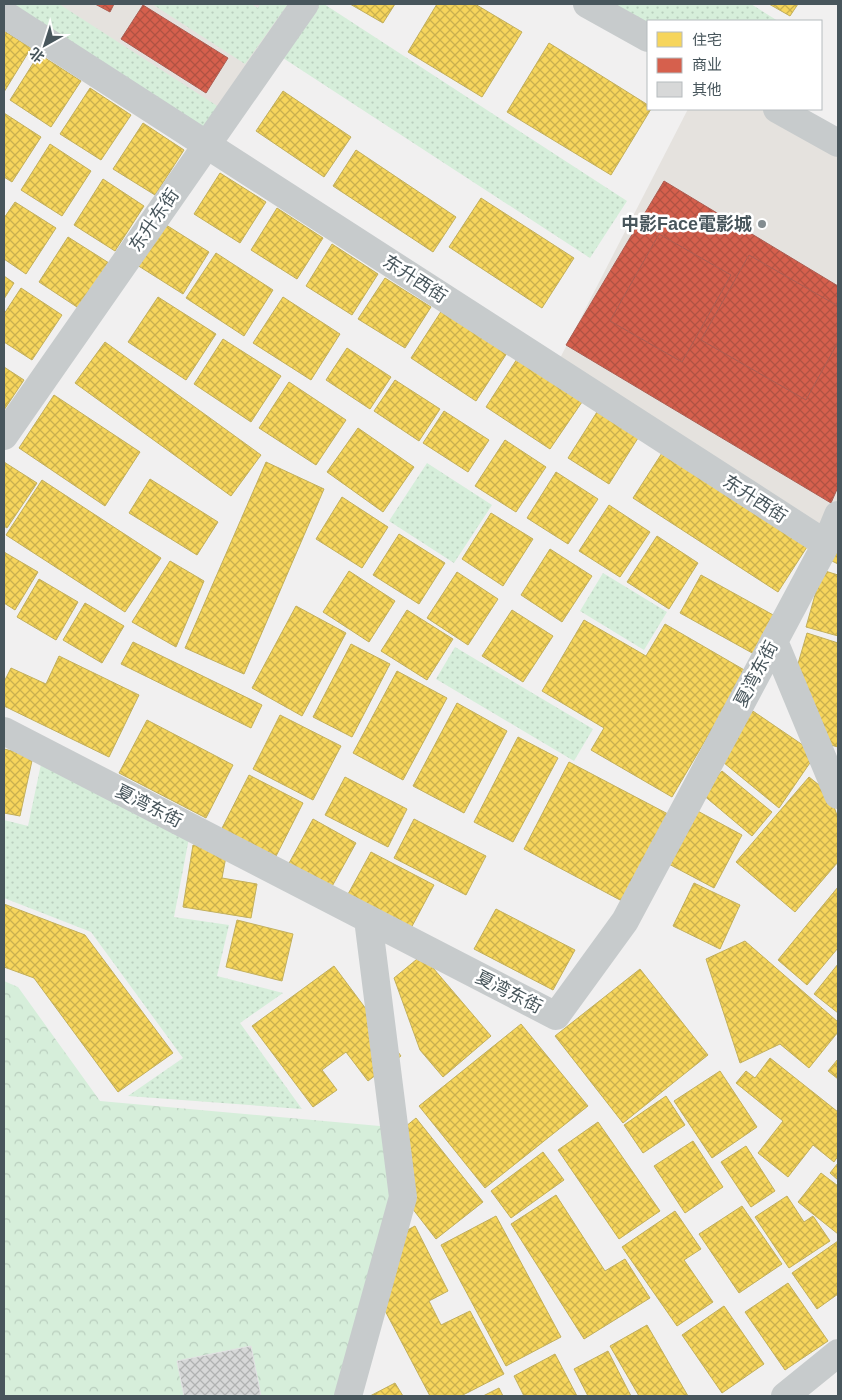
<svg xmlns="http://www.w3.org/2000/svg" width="842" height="1400" font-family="Helvetica,'Noto Sans SC',sans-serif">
  <defs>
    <pattern id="grass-dots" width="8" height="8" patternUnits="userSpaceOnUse" patternTransform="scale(1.25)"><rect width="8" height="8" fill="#d6eeda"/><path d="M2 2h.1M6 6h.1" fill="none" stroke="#b9cebe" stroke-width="1.8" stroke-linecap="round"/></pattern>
    <pattern id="forest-crowns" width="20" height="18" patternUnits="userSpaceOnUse" patternTransform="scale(1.25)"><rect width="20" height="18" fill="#d6eeda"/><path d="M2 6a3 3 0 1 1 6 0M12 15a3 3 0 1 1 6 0" fill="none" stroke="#b9cebe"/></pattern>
    <pattern id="homes-cross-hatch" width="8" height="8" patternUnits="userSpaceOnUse" patternTransform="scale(1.25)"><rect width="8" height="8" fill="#f6d55c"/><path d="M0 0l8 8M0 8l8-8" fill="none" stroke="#c9b04f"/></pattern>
    <pattern id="shops-cross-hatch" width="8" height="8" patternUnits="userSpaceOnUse" patternTransform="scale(1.25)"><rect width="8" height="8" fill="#d6604d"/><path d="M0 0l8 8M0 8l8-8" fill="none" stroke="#b05243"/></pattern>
    <pattern id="building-cross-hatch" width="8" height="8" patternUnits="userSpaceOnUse" patternTransform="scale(1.25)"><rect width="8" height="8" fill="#d7d8d8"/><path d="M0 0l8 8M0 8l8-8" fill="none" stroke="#b0b2b2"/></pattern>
  </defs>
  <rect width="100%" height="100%" fill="#f1f0f0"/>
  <path fill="#e5e2de" d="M4,4H303L206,142Z
    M688,109H773L838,145V511L825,540L555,368Z"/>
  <path fill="url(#grass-dots)" d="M4,4H59L222,109L205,135Z
    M152,4H251L258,8L260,4H288L245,64Z
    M318,4H324L627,201L590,258L283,58Z
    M609,4H751L778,21H648V26Z
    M427,463L492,505L454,563L389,521Z
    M603,573L667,612L644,650L580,611Z
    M455,647L593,729L574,761L436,679Z
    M41,764L189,838L174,917L229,925L217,976L283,993L240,1023L302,1109L128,1096L183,1058L91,932L4,898V820L28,826Z"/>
  <path fill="url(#forest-crowns)" d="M4,981L18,987L100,1101L391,1127L401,1197L346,1396H4Z"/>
  <path fill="url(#homes-cross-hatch)" stroke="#c2af5c" d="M350,4H395L383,23Z
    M437,4H475L522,32L482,97L408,52Z
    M769,4H798L790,16Z
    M4,31L31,48L4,92Z
    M549,43L648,105V109H651L611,175L507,112Z
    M39,54L81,81L51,127L10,100Z
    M90,88L131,115L101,160L60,134Z
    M283,91L351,137L324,177L256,131Z
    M4,113L41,137L12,182L4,177Z
    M143,123L184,150L155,195L113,169Z
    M50,144L91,171L62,216L21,190Z
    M356,150L456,217L433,252L333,186Z
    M220,173L266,202L240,243L194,214Z
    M103,179L144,206L115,251L74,225Z
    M481,198L574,258L542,308L449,247Z
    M15,202L56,228L26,274L4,259V218Z
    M277,208L323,238L297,279L251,250Z
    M163,223L209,252L183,294L137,265Z
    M68,237L109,263L80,309L39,282Z
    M332,244L378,274L352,315L306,286Z
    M216,253L273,290L244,336L186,298Z
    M4,276L14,283L4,299Z
    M385,278L431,307L405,348L358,319Z
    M21,288L62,315L32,360L4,342V314Z
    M158,297L216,334L186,380L128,342Z
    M283,297L340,334L311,380L253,343Z
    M442,310L507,353L476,401L411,358Z
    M223,339L281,376L251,422L194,384Z
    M105,342L261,455L231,496L75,383Z
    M347,348L391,377L370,409L326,380Z
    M517,359L582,402L550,449L486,407Z
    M4,367L24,380L4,410Z
    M395,380L440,409L419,441L374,411Z
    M289,382L346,420L316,465L259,428Z
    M54,395L140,452L105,506L19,448Z
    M444,411L489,440L468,472L423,443Z
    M597,412L638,438L609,484L568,458Z
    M358,428L414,467L383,512L327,472Z
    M505,440L546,467L516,512L475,486Z
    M662,453L807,547L778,592L633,498Z
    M4,462L37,483L7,528L4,526Z
    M266,462L324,489L244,674L185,648Z
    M556,472L598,499L568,544L527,518Z
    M150,479L218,522L197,555L129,513Z
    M42,480L161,558L125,612L6,535Z
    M342,497L388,527L362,568L316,539Z
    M609,505L650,532L620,577L579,551Z
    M491,513L533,539L503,586L462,559Z
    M399,534L445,563L419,604L373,575Z
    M657,536L698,563L669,609L627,582Z
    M838,537V564L828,559Z
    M550,549L592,576L562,622L521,595Z
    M4,552L38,572L15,610L4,603Z
    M170,561L204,581L176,647L132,622Z
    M822,570L838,575V636L806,627Z
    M349,571L395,601L369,642L323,612Z
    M457,572L498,599L468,645L427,618Z
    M701,575L775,616L754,654L680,613Z
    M39,579L78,602L56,640L17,617Z
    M85,603L124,626L102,663L63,640Z
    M296,606L346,633L302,716L252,688Z
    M407,610L453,639L427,680L381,651Z
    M512,610L553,636L523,682L482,656Z
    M584,620L646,656L665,624L746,671L672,797L591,750L604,728L542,691Z
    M807,633L838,643V747L823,743L795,674Z
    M133,642L262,705L251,728L121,664Z
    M351,644L390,664L352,737L313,717Z
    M59,656L139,695L109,757L4,706V682L11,668L46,684Z
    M397,671L447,698L403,780L353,753Z
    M457,703L507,731L464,813L413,786Z
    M744,705L816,754L779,808L718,758Z
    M280,715L341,746L313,800L253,769Z
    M147,720L233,765L206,818L119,773Z
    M518,737L558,758L513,842L474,822Z
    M4,749L33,756L20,816L4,813Z
    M569,762L668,814L622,901L524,849Z
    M722,771L772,812L752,836L702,794Z
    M249,775L303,803L272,864L218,836Z
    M345,777L407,809L388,847L325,815Z
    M809,777L829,793L838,818V862L795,912L736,862Z
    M692,808L742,835L714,888L663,861Z
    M313,819L356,843L330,890L287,867Z
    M414,819L486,856L466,895L394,858Z
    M193,845L227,851L222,878L257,884L251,918L183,907Z
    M371,852L434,885L410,930L347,896Z
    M694,883L740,905L720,949L673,926Z
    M838,887V948L807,985L778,960Z
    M4,904L85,935L173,1053L118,1092L34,978L4,967Z
    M496,909L575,950L553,990L474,949Z
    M237,920L293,934L282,981L226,967Z
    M745,941L838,1022V1032L809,1068L780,1044L740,1063L706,959Z
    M422,955L491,1036L443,1077L420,1050L394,978Z
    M838,964V1013L814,994Z
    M334,966L401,1056L368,1081L346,1052L322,1070L337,1090L313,1107L252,1026Z
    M640,969L708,1055L623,1123L555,1036Z
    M521,1024L588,1106L485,1188L419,1106Z
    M770,1058L838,1112V1156L834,1162L813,1145L788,1177L758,1153L783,1121L736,1083L746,1071L755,1078Z
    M838,1059V1079L828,1071Z
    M720,1071L757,1127L712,1158L674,1101Z
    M666,1096L685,1125L643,1153L624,1125Z
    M416,1118L483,1202L436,1239L412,1208L405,1127Z
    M598,1122L660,1211L619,1239L558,1150Z
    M693,1141L723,1187L685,1213L654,1166Z
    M746,1146L775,1191L751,1207L721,1162Z
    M543,1152L564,1180L511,1218L491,1191Z
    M838,1163V1180L830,1173Z
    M821,1173L838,1186V1234L798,1202Z
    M556,1195L605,1271L625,1259L650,1298L584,1339L511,1224Z
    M787,1196L804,1222L813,1216L830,1241L789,1268L755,1217Z
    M742,1206L782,1264L739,1293L699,1234Z
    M675,1211L701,1249L684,1260L713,1302L677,1326L622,1247Z
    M496,1216L561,1337L506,1366L441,1245Z
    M415,1226L448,1291L429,1301L441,1325L470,1311L504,1374L461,1396H430L381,1303L400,1234Z
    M838,1241V1294L817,1309L792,1273Z
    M788,1283L828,1341L785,1370L745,1312Z
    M724,1306L764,1364L722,1393L682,1335Z
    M647,1325L688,1396H639L610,1346Z
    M608,1351L631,1396H588L574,1369Z
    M555,1354L577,1396H524L514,1376Z
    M395,1383L403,1396H370Z
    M499,1388L503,1396H483Z"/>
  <path fill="url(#shops-cross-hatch)" stroke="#ab5d52" d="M95,4H114L110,12Z
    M143,5L228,58L206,93L121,39Z
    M664,181L838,286V487L831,503L566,345Z
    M659,234L731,275L682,362L610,321Z
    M749,255L838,306V342L806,400L701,340Z"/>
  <path fill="url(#building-cross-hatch)" stroke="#e2e2e3" d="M251,1346L261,1396H184L177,1361Z"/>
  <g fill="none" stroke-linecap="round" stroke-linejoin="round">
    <path stroke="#c7cbcc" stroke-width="28" d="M587,4L648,38
      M4,14L826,544
      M777,109L838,143
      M4,436L305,4
      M774,641L838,795
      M4,731L556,1016L625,921L826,544L838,515
      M348,1396L403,1197L368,919
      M785,1396L838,1353"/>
  </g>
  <circle fill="#838c90" stroke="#fff" stroke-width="2" cx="762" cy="224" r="5"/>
  <g text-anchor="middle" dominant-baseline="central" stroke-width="5" stroke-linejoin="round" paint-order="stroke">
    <g font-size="18" fill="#48565c" stroke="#fff">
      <text transform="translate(154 220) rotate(-55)">东升东街</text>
      <text transform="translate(415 279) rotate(33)">东升西街</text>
      <text transform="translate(755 499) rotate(33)">东升西街</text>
      <text transform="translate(756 674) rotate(-62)">夏湾东街</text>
      <text transform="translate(149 806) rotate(27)">夏湾东街</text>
      <text transform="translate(509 992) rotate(27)">夏湾东街</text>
    </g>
    <g font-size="18" font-weight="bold" fill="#48565c" stroke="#fff" text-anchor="end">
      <text x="752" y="224">中影Face電影城</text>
    </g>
  </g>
  <rect width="842" height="1400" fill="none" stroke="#48565c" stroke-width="10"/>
  <rect x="647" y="20" width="175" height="90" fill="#ffffff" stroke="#b6bbbe"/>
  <rect x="657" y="32" width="25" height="15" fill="#f6d55c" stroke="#b6bbbe"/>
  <text x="692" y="45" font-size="15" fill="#48565c">住宅</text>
  <rect x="657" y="58" width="25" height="15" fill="#d6604d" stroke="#b6bbbe"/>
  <text x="692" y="70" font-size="15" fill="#48565c">商业</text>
  <rect x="657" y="82" width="25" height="15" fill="#d7d8d8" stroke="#b6bbbe"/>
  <text x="692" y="95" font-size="15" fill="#48565c">其他</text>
  <g transform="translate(45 45) rotate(219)" stroke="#ffffff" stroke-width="4" paint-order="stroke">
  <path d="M0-4L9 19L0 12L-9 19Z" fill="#48565c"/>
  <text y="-8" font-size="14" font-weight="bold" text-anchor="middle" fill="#48565c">北</text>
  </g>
</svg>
